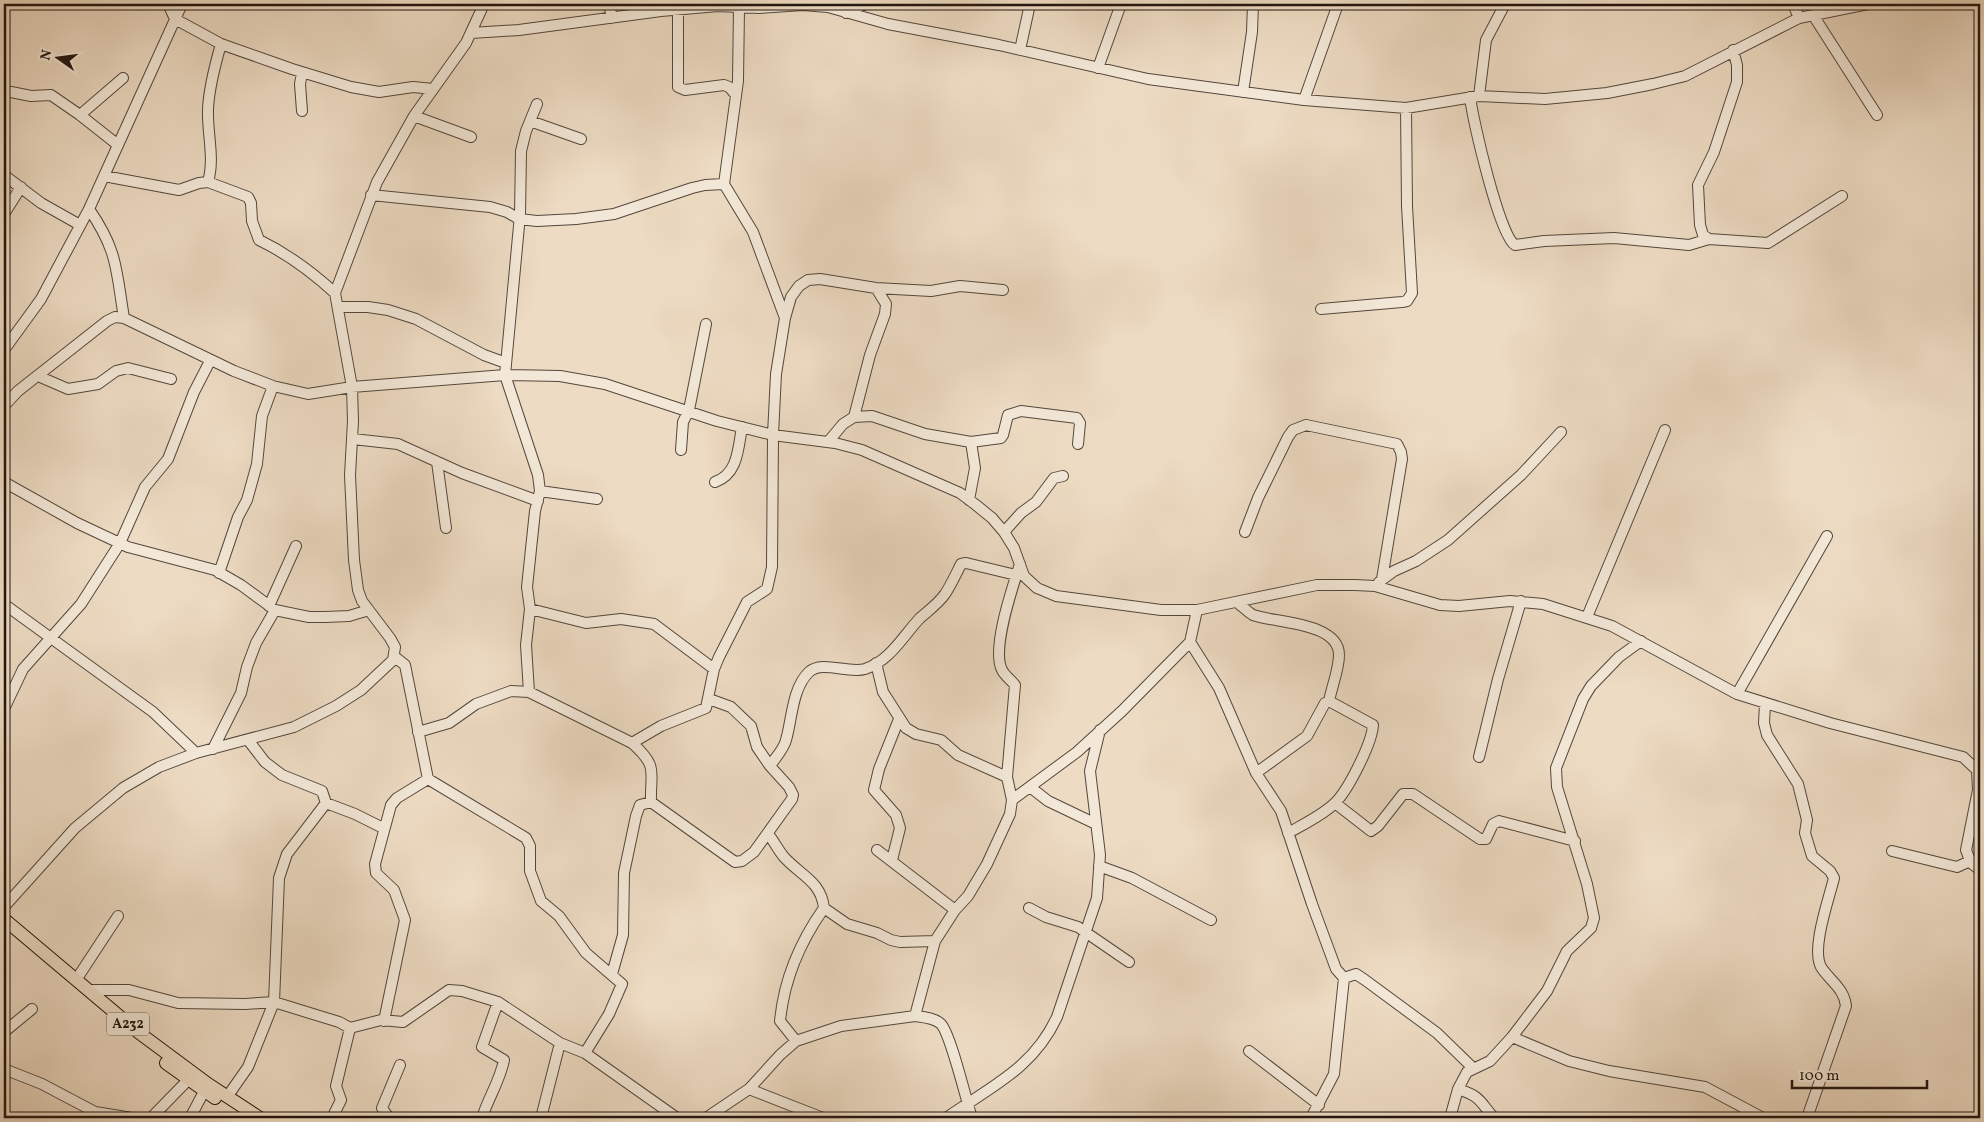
<svg xmlns="http://www.w3.org/2000/svg" width="1984" height="1122" font-family="Vollkorn,serif">
  <rect width="100%" height="100%" fill="#eddbc3"/>
  <filter id="stains"><feTurbulence type="fractalNoise" baseFrequency=".004" numOctaves="4"/><feColorMatrix values="0 0 0 0 .2 0 0 0 0 .09 0 0 0 0 .02 0 0 0 .5 -.17"/></filter>
  <radialGradient id="worn" r=".72"><stop offset=".6" stop-color="#630" stop-opacity="0"/><stop offset="1" stop-color="#630" stop-opacity=".3"/></radialGradient>
  <g fill="none" stroke-linecap="round" stroke-linejoin="round">
    <defs>
      <path id="minor" d="M168,4L175,19L221,44L292,69L351,87L379,92L413,87L433,89
        M609,4L612,18
        M1793,4L1799,18
        M739,7L738,81L724,184L753,232L785,318
        M678,10V87L685,90L724,85L729,87L736,95
        M846,13L865,4
        M1813,15L1877,115
        M471,33L519,30L661,11L718,6L759,8L803,5L828,7L888,24L999,45L1148,79L1304,100L1406,108L1479,96L1545,99L1607,93L1653,84L1685,76L1799,18L1868,4
        M1020,50L1030,4
        M1098,68L1121,4
        M1243,92L1252,32L1253,4
        M4,93L11,92L31,96L51,95L80,115
        M1479,96L1486,40L1505,4
        M1470,97C1473,120 1499,235 1515,245L1544,241L1614,238L1689,245L1709,239L1768,243L1842,196
        M1304,100L1338,4
        M302,111L300,84L302,73
        M414,116L471,137
        M530,121L581,139
        M118,145L80,115L123,78
        M4,175L41,203L80,225
        M104,176L179,190L199,183L208,182L248,197L251,203L252,221L259,240C288,254 312,272 335,293
        M208,182C215,158 207,134 208,109C209,87 215,65 221,44
        M371,195L490,207L507,212L519,219L537,221L576,219L614,214L692,188L705,185L724,184
        M89,209C118,251 116,270 124,318
        M4,214L21,187
        M1709,239L1703,235L1700,225L1698,185L1714,152L1737,82V65L1733,50
        M338,307H368L388,310L416,319L484,355L506,363
        M1321,309L1402,302L1407,301L1412,293L1407,206L1406,108
        M4,350L41,299L89,209L182,4
        M38,376L68,389L98,384L116,371L128,368L171,379
        M4,406L18,391L107,321L115,317L124,318L234,371L273,386L308,394L352,387L505,375L560,376L605,384L717,421L773,435L835,443L862,450L960,493L976,505L992,518L1004,532L1014,548L1024,576L1037,588L1056,596L1161,610H1197L1317,585H1355L1375,586L1440,605L1459,606L1510,601L1543,604L1612,626L1737,694L1830,723L1963,757L1977,770L1978,790L1966,850L1971,863L1980,870
        M854,417L870,355L885,314L886,304L876,288
        M353,439L398,444L462,473L538,501
        M828,442L843,424L854,417L872,416L925,434L971,442L1001,438L1003,435L1008,415L1021,411L1077,418L1080,423L1078,444
        M681,450L683,422L689,410L706,324
        M437,462L446,528
        M4,482L77,523L128,547L215,570L241,585L275,610L309,617H325L349,616L369,610
        M715,482C738,474 738,449 742,427
        M540,491L597,499
        M969,500L975,468L971,442
        M1004,532L1021,513L1036,502L1054,478L1063,476
        M1245,532L1258,498L1288,437L1293,430L1306,425L1397,444L1401,452L1402,459L1382,579
        M219,573L238,517L247,500L257,464L262,416L273,386
        M1379,582L1394,571L1416,561L1448,540L1521,475L1561,432
        M1238,603C1243,607 1248,612 1253,615C1275,623 1339,622 1339,655C1339,669 1332,686 1329,701
        M4,604L153,712L196,753
        M269,606L296,546
        M530,609L586,623L621,619L654,624L714,669
        M1587,617L1665,430
        M1190,642L1219,688L1256,773L1281,811L1312,904L1336,969L1344,978L1334,1074L1311,1118
        M876,663L883,692L906,728L916,734L941,740L958,755L1007,777
        M529,692L526,645L530,609L527,587L535,511L540,491L538,475L505,375L520,215L521,151L526,131L537,104
        M1737,694L1827,536
        M1765,703L1764,723L1767,735L1798,784L1807,820L1805,833L1812,856L1830,871L1834,878C1829,899 1811,948 1821,967C1830,981 1844,988 1846,1006L1807,1118
        M4,709L23,669L81,604L120,543L145,487L168,459L194,392L210,361
        M418,732L449,723L476,704L511,691L529,692L632,743C659,767 650,771 651,802
        M248,740L265,762L282,775L322,791L326,803L355,814L383,828
        M632,743L661,726L706,708L714,669L719,657L747,602L767,589L772,567L773,435L776,374L785,318L791,297L799,286L808,280L820,279L876,288L931,291L960,286L1003,290
        M213,749L241,693L247,667L256,643L275,610
        M1479,757L1498,679L1521,601
        M770,766C775,758 784,749 786,740C792,720 792,688 809,672C822,660 848,674 865,669C890,661 903,636 920,618C929,610 938,604 945,594C951,585 956,574 961,564L966,563L1016,575
        M1256,773L1307,736L1325,703L1329,701L1373,725C1372,743 1348,791 1334,804C1321,816 1304,824 1288,833
        M428,779L526,838L530,846V871L541,901L559,916L586,953L622,984L609,1014L585,1053
        M1030,787L1048,801L1096,824
        M1012,800L1077,752L1122,711L1190,642L1197,610
        M1335,803L1371,831L1378,826L1403,794H1413L1480,839H1486L1493,824L1499,821L1575,841
        M768,834C774,841 778,850 784,857C800,875 821,881 824,908L847,924L877,933L891,940L900,942L935,941
        M877,850L955,910
        M1892,851L1957,867L1970,861
        M892,860L900,828L896,815L874,790L879,769L899,719
        M1099,866L1132,878L1211,920
        M4,907L75,828L123,788L159,767L196,753L294,727L336,706L361,690L393,660L395,647L390,638L362,601L358,590L354,560L350,475L353,421L352,387L335,293L377,182L414,116L466,43L484,4
        M1029,908L1046,917L1078,927L1129,962
        M612,974L623,935L624,873L636,816L640,805L651,802L735,862L742,861L754,852L792,799L793,795L789,787L770,766L757,747L751,726L731,707L709,699
        M1344,978L1356,974L1365,980L1437,1033L1473,1068
        M76,980L118,916
        M1980,989V997
        M88,990H129L178,1003L245,1004L274,1002L339,1022L350,1028L381,1020L403,1022L449,990L462,991L498,1002L560,1043L585,1053L677,1118
        M915,1016L935,941L955,910L968,896L987,864L1010,814L1012,800L1007,777L1015,685C1011,680 1005,676 1002,670C991,649 1013,586 1020,564
        M384,1021L405,920L394,890L376,873L375,864L391,805L397,798L428,779L405,665L395,657
        M4,1032L32,1009
        M1512,1037L1569,1061L1609,1071L1705,1087L1763,1118
        M796,1041L780,1021C784,979 800,942 824,908
        M1249,1051L1319,1105
        M4,1069L42,1084L95,1112L132,1118
        M749,1089L823,1118
        M1458,1089C1482,1097 1479,1101 1494,1118
        M227,1097L248,1067L274,1002L279,878L287,854L326,803
        M151,1118L188,1080
        M190,1118L208,1084
        M332,1118L341,1100L336,1086L350,1028
        M389,1118L382,1108L400,1065
        M482,1118C488,1098 500,1081 504,1060L482,1047L498,1002
        M541,1118L560,1043
        M706,1118L749,1089L780,1055L796,1041L841,1026L915,1016C923,1017 935,1018 941,1024C951,1035 966,1100 972,1118
        M946,1118C990,1087 1033,1069 1057,1017L1097,898L1100,855L1090,771L1100,730
        M1450,1118L1458,1089L1467,1072L1490,1061L1512,1037L1547,991L1567,951L1591,928L1594,918L1587,884L1557,787L1556,768L1583,699L1591,686L1619,657L1641,641"/>
      <path id="major" d="M4,919L138,1032L208,1084L260,1118
        M166,1063L215,1098"/>
    </defs>
    <use href="#minor" stroke="#54473c" stroke-width="12"/>
    <use href="#major" stroke="#21160f" stroke-width="14"/>
    <use href="#minor" stroke="#f3e8d8" stroke-width="10"/>
    <use href="#major" stroke="#eddbc3" stroke-width="12"/>
  </g>
  <g text-anchor="middle" dominant-baseline="central" stroke-width="4" stroke-linejoin="round" paint-order="stroke">
    <rect fill="#f3e8d8" stroke="#60554b" stroke-width="1" x="107" y="1012.5" width="42" height="23" rx="4"/>
    <g font-size="14" font-weight="bold" fill="#21160f">
      <text x="128" y="1024">A232</text>
    </g>
  </g>
  <rect width="1984" height="1122" fill="none" stroke="#eddbc3" stroke-width="20"/>
  <rect x="5" y="5" width="1974" height="1112" fill="none" stroke="#21160f" stroke-width="2.5"/>
  <rect x="10" y="10" width="1964" height="1102" fill="none" stroke="#21160f"/>
  <g transform="translate(58 58) rotate(284)" stroke="#f3e8d8" stroke-width="4" paint-order="stroke">
  <path d="M0-4L9 19L0 12L-9 19Z" fill="#21160f"/>
  <text y="-8" font-size="14" font-weight="bold" text-anchor="middle" fill="#21160f">N</text>
  </g>
  <path d="M1792 1080v8h135v-8" fill="none" stroke="#21160f" stroke-width="2.5"/>
  <text x="1799" y="1080" font-size="15" fill="#21160f" stroke="#f3e8d8" stroke-width="4" paint-order="stroke">100 m</text>
  <rect width="100%" height="100%" filter="url(#stains)"/>
  <rect width="100%" height="100%" fill="url(#worn)"/>
</svg>
